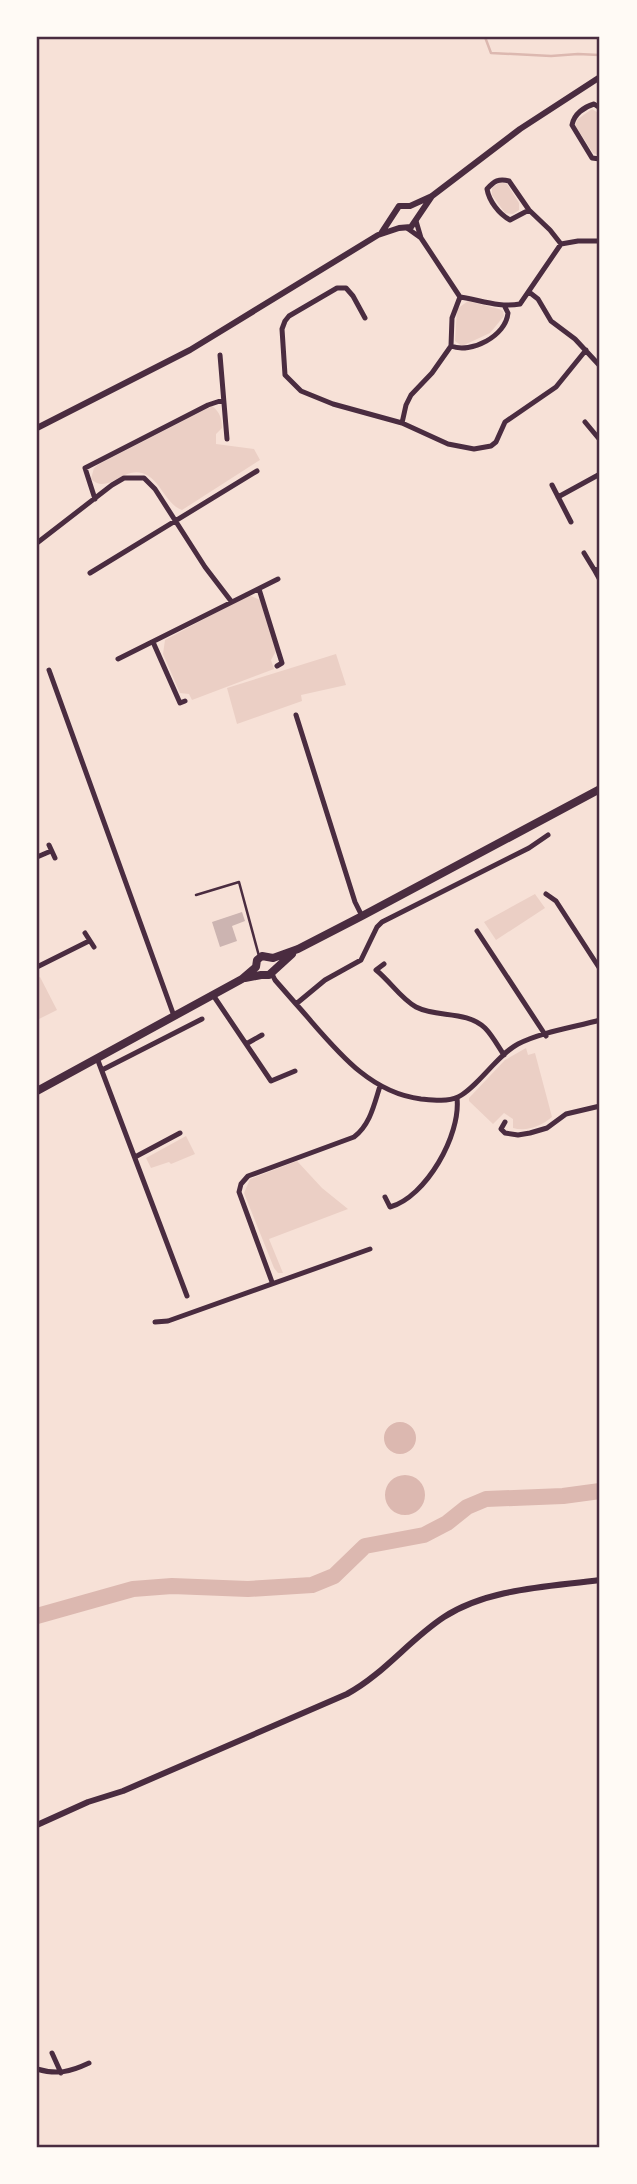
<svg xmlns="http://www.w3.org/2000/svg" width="637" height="2184" font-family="'PT Serif',serif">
  <rect width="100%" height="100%" fill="#f7e1d7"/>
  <path fill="#ebcfc5" d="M592,109L600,114V156L593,153L575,125L578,119Z
    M500,182L507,184L519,203V210L513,214L505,213L492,195V188Z
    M468,301L499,309L503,311L504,316L490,333L462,346L455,341L457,309Z
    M212,406C220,412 222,419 222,428L216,434V444L254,449L260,460L182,510C164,503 161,479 142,473C123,467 107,495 91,479L94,468L99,464Z
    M249,595L260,600L276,651L271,660L274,669L192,700L189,694L180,693L163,654L165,640Z
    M336,654L346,685L301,695L302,701L237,724L227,688Z
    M535,894L545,908L496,940L484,922Z
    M40,977L57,1010L37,1020V978Z
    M526,1048L528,1055L535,1053L552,1117C541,1126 527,1132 513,1128V1119L504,1113L493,1124L469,1101V1098L505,1060Z
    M186,1136L195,1154L171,1164L169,1162L151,1168L146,1158Z
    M297,1161L322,1188L348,1209L269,1239L283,1273H278L274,1268L244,1193L250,1179Z"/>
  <path fill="#dcb8b0" d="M384 1438a16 16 0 1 1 32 0a16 16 0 1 1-32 0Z
    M385 1495a20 20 0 1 1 40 0a20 20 0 1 1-40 0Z"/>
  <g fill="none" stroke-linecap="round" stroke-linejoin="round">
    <path stroke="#dcb8b0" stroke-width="2.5" d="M485,37L491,53L551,56L578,54L599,55"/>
    <path stroke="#dcb8b0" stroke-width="16" d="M37,1616L133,1589L172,1586L248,1589L312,1585L334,1576L365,1546L424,1535L447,1523L467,1507L486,1499L563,1496L600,1491"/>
  </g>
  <path fill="#ccb4b1" d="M242,912L245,921L232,926L237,941L220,947L212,922Z"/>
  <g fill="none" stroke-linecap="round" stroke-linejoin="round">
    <path stroke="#4a2c40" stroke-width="2.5" d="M196,895L239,882L259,956"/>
    <path stroke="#4a2c40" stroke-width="5" d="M600,108L594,104C584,107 574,114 572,125L592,158L600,159
      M529,210L510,220C499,214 489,201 487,189C494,181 499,178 509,181L529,210L550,230L561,244
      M407,228L421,238
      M529,292L538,299L551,321L575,339L600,366
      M460,297C480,300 500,308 520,304L561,244L578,241H600
      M365,318L353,296L346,288H337L289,316L285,321L282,329L285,375L301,391L333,404L402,423L406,405L411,395L432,373L451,346L452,318L460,297L421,238L416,221
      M451,346C471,354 506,336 508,313L505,307
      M220,355L227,439
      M585,422L600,440
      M402,423L448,444L474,449L491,446L496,442L505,422L556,387L586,350
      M552,485L571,522
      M558,497L600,474
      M95,499L85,468L208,405L223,400
      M37,543L112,485L124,478H144L155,489L205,567L231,601
      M584,553L595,571
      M600,568L595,571L600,580
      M90,573L257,471
      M259,589L282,663L277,666
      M153,642L180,703L185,701
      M118,659L278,579
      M49,670L174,1016
      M296,715L355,902L362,916
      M49,845L55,858
      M37,857L51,851
      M546,894L556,901L600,969
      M477,931L546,1036
      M85,933L94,947
      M384,964L376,970C390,981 401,999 416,1007C437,1018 466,1010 485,1028C492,1035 498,1046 504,1055
      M37,967L89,941
      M272,974L275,980L296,1004L325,980L361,960L377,927L382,922L529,848L548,835
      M213,995L271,1081L295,1071
      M296,1004C332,1044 365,1092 421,1099C432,1100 447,1102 458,1097C477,1088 497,1055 518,1044C541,1032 575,1027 600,1020
      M246,1044L262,1035
      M97,1058L187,1296
      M102,1070L202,1019
      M505,1122L501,1129L505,1133L518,1135L530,1133L547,1128L566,1114L600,1106
      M135,1157L180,1133
      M385,1197L390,1207C426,1197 461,1135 457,1098
      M272,1282L239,1192L241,1184L248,1176L354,1137C370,1125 374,1105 380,1086
      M155,1322L168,1321L370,1249
      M52,2053L61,2073
      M37,2069C57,2075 70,2072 89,2063"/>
    <path stroke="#4a2c40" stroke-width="6" d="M382,232L399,206H410L432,196L520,129L600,77
      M37,428L190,350L378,235L399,228L411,227L432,196
      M37,1825L88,1802L123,1791L347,1694C384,1674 409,1640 444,1617C489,1588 549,1587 600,1580"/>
    <path stroke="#4a2c40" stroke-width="8" d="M273,958L298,949L362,916L600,789
      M245,978L261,975H269L292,954
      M37,1091L242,979L256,967L257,960L262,956L273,958"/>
  </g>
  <rect width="637" height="2184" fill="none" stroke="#fffaf5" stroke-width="77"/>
  <rect x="38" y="38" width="560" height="2108" fill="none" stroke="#4a2c40" stroke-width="2.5"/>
</svg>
